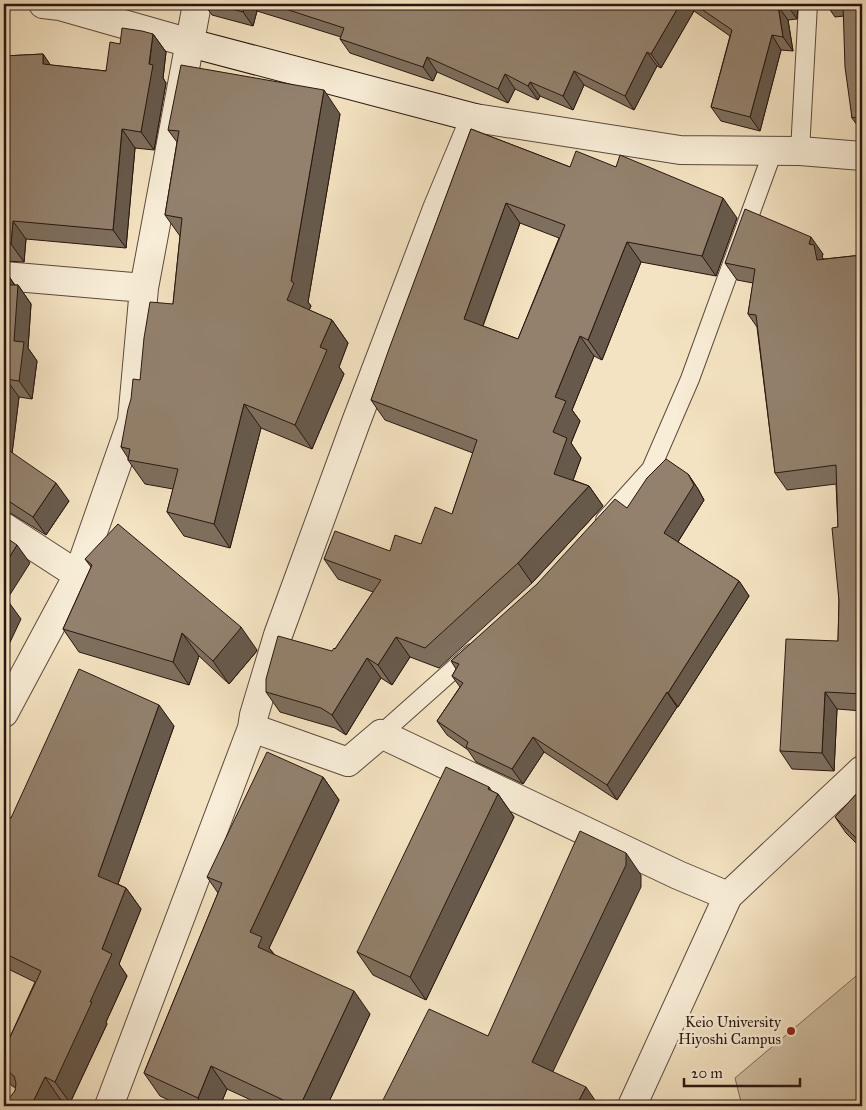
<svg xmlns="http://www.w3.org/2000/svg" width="866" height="1110" font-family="'IM FELL Great Primer',serif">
  <rect width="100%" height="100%" fill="#f4e3c2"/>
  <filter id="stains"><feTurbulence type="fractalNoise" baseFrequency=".004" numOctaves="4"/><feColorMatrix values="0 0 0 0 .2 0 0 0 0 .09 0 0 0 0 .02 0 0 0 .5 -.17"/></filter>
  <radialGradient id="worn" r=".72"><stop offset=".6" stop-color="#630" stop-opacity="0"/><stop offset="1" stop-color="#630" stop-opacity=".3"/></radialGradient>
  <path fill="#d1c0a4" stroke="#7d6b5a" d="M862,971V1106H742L735,1078Z"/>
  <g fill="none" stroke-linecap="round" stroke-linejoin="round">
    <defs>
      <path id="lane" d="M800,151L808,4
        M605,520L651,469L690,379L773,151
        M381,734L472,653"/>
      <path id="street" d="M43,4L60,6L190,43
        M4,276L144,288
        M4,527L78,575
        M4,713L78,575L132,421L144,288L197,4
        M252,728L348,762L381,734L678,875L728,896
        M109,1106L252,728L254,715L278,635L356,422L437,209L475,118L680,150L800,151L862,156
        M632,1106L728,896L862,770"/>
      <path id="secondary" d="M190,43L475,118"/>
    </defs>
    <use href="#lane" stroke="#5c493c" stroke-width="20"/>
    <use href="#street" stroke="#5c493c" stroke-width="30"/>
    <use href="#secondary" stroke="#291610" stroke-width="30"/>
    <use href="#lane" stroke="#f8edd7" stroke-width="18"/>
    <use href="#street" stroke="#f8edd7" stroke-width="28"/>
    <use href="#secondary" stroke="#f8edd7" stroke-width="28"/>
  </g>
  <path fill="#7e6f5e" stroke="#291610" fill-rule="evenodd" d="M204,4H798L797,19L788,20L793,51L781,50L760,131L721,121L711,107L730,36L694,11L661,68L657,66L634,110L584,85L573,110L540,96L538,100L515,89L508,103L437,72L433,81L350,53L340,39L341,37L257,11L253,26L212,15Z
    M826,4H862V132L852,118L844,16L835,17Z
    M153,34L166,52L163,78L166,83L154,150L135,148L126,248L26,239L24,262L4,261V56L43,54L50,65L106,71L120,44Z
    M340,114L308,302L311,306L309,310L332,320L348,343L339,367L344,374L312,449L261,428L230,548L184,536L167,512L173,489L145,484L128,460V458L121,447L140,380L173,304L180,236L165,215L177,142L168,130Z
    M471,129L570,167H616L737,218L716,276L641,262L602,360L594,356L572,410L580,421L571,443L581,458L573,480L589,486L603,506L532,583L439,668L410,657L392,685L381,678L346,735L335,728L280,712L266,692L335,649L373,592L338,579L324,559L390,551L421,544L452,514L473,453L385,420L371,400ZM520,223L559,238L518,339L483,326Z
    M823,254L822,257L824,259L862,255V711L837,709L834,771L792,769L780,751L838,641L839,601L838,527L836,484L787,490L775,473L757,327L748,314L753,283L737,280L725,263Z
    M4,274L8,275L15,285H18L31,304L28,348L37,361L32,399L19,397L12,453L69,501L46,535L12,514L5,511L4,512Z
    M688,474L698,489L704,500L678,542L739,581L749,596L678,707H677L617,800L544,752L523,784L476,762L468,750L447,735L437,721L460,687L452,676L456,669L451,661L627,508Z
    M85,559L257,650L256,652L229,684L199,656L189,685L79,652L63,629L91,567Z
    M174,726L118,884L126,888L141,909L119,964L127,976L106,1022L107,1024L70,1103L60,1099L57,1106H4L15,1091L16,1088L12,1086L4,1075V1050L35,982L4,967V814L11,818Z
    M323,777L339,800L269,948L275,955L370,1014L327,1106H264L227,1089L220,1106H181L160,1096L144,1073L218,893L207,877Z
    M862,788V849L846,833L835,817Z
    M492,791L498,794L514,817L426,1000L373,975L357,952Z"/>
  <path fill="#675a4c" stroke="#291610" d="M245,4H252L257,11L253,26L243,12Z
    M680,4H689L694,11L661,68L651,54Z
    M787,4H798L797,19L787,5Z
    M778,6L788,20L793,51L783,37Z
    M153,34L166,52L163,78L166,83L154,150L141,132Z
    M772,35L781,50L760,131L750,117Z
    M647,52L657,66L634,110L625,96Z
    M43,54L56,73L43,64Z
    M427,57L437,72L433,81L423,67Z
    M574,71L584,85L573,110L563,96Z
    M505,74L515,89L508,103L498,89Z
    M530,82L540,96L538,100L528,86Z
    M324,90L340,114L308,302L311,306L303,324L287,300L291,281Z
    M122,129L135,148L126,248L113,230Z
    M723,198L737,218L716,276L702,256Z
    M506,203L520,223L478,339L464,319Z
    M13,221L26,239L24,262L11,244Z
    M811,237L823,254L822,257L827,263L817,260L809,244Z
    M627,242L641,262L602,360L588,340Z
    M8,275L17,289L18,285L31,304L28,348L37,361L32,399L19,381L7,285Z
    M332,320L348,343L339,367L344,374L312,449L295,425L320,347Z
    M580,336L594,356L572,410L580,421L571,443L581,458L568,494L554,474L553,432L555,397Z
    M6,379L19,397L11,462L4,451V400Z
    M244,404L261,428L230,548L214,524Z
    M688,474L698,489L704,500L674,548L664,533Z
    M56,483L69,501L46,535L33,517Z
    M589,486L603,506L532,583L518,563Z
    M17,545L30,563L4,604V566Z
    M739,581L749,596L678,707L668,693Z
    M8,601L21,619L4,655V610Z
    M241,627L257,650L256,652L229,684L213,661Z
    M182,633L199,656L189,685L173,662Z
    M396,637L410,657L392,685L378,665Z
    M367,658L381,678L346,735L332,715Z
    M667,692L677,707L617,800L607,785Z
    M825,692L837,709L834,771L822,753Z
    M159,705L174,726L113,898L98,876Z
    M533,737L544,752L523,784L512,769Z
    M323,777L339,800L269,948L278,960L258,947L250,932Z
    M489,787L496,797L498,794L514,817L426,1000L410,977Z
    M626,853L641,875V887L547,1084L532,1062Z
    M126,888L141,909L119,964L127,976L106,1022L107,1024L70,1103L55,1082L90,1002L102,949Z
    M354,991L370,1014L327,1106H300Z
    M211,1066L227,1089L220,1106H204L198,1098Z
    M45,1077L60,1099L57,1106H31Z
    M586,1087L599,1106H576Z"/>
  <path fill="#93816d" stroke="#291610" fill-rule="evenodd" d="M213,4H245L243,12Z
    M270,4H680L651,54L647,52L625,96L574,71L563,96L530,82L528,86L505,74L498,89L427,57L423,67L340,39L344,28Z
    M694,4H787V5L778,6L783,37L772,35L750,117L711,107L732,30Z
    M843,4H862V116L852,118L845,67Z
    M122,28L142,31L153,34L149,64L153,65L141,132L122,129L113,230L13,221L11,244L4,243V56L43,54V64L106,71L110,42L120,44Z
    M181,65L324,90L291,281L294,283L287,300L332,320L320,347L327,350L295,425L244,404L214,524L167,512L178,469L128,460L130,449L121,447L128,409L131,399L133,379L140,380L144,338L150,302L173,304L182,218L165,215L179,131L168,130Z
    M471,129L570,167L576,151L616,167L620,155L723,198L702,256L627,242L588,340L580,336L555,397L566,401L553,432L567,438L554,474L589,486L518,563L425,648L396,637L378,665L367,658L332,715L321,708L266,692V679L278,636L332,651L334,648L335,649L381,580L324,559L335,531L390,551L395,535L421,544L435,507L452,514L477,440L371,400L389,349ZM506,203L565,225L518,339L464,319Z
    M745,209L811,237L809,244L814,245L817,260L862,255V694L825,692L822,753L780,751L786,639L838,641L839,601L832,528L838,527L836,465L775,473L756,315L748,314L755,269L725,263Z
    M4,274L8,275L7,285H18L14,341L24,342L19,381L6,379L4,400Z
    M4,447L56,483L33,517L4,498Z
    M666,459L688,474L694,485L664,533L739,581L668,693L667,692L607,785L533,737L512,769L466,747L468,742L437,721L463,683L452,676L459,664L451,661L537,584L615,499L627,508L647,478Z
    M118,524L241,627L240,629L213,661L182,633L173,662L63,629L92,565L85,559Z
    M4,536L17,545L4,566Z
    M4,598L8,601L4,610Z
    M79,669L159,705L98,876L126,888L102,949L112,954L90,1002H92L55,1082L45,1077L31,1106H4V1099L10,1097L15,1091L16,1083L14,1076L8,1071L4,1068V1050L41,971L4,953V814L11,818Z
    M267,752L323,777L250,932L262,937L258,947L354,991L300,1106H296L211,1066L198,1098L144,1073L222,883L207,877Z
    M446,767L489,787L488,789L498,794L410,977L357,952Z
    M862,788V844L835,817Z
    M580,831L626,853V865L532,1062L586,1087L576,1106H380L429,1009L488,1036Z"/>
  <circle fill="#8f2418" stroke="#f8edd7" stroke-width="2" cx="791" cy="1031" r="5"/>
  <g text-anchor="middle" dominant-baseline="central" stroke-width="5" stroke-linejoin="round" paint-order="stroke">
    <g font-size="15" fill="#291610" stroke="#f8edd7" text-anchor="end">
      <text x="781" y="1022">Keio University<tspan x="781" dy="17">Hiyoshi Campus</tspan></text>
    </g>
  </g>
  <rect width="866" height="1110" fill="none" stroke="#f4e3c2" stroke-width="20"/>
  <rect x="5" y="5" width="856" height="1100" fill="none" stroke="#291610" stroke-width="2.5"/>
  <rect x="10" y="10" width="846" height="1090" fill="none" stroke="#291610"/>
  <path d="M684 1078v8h116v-8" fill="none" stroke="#291610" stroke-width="2.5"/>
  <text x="691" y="1078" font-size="15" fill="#291610" stroke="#f8edd7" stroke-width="4" paint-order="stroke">20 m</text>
  <rect width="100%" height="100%" filter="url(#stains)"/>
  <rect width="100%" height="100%" fill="url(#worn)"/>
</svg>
